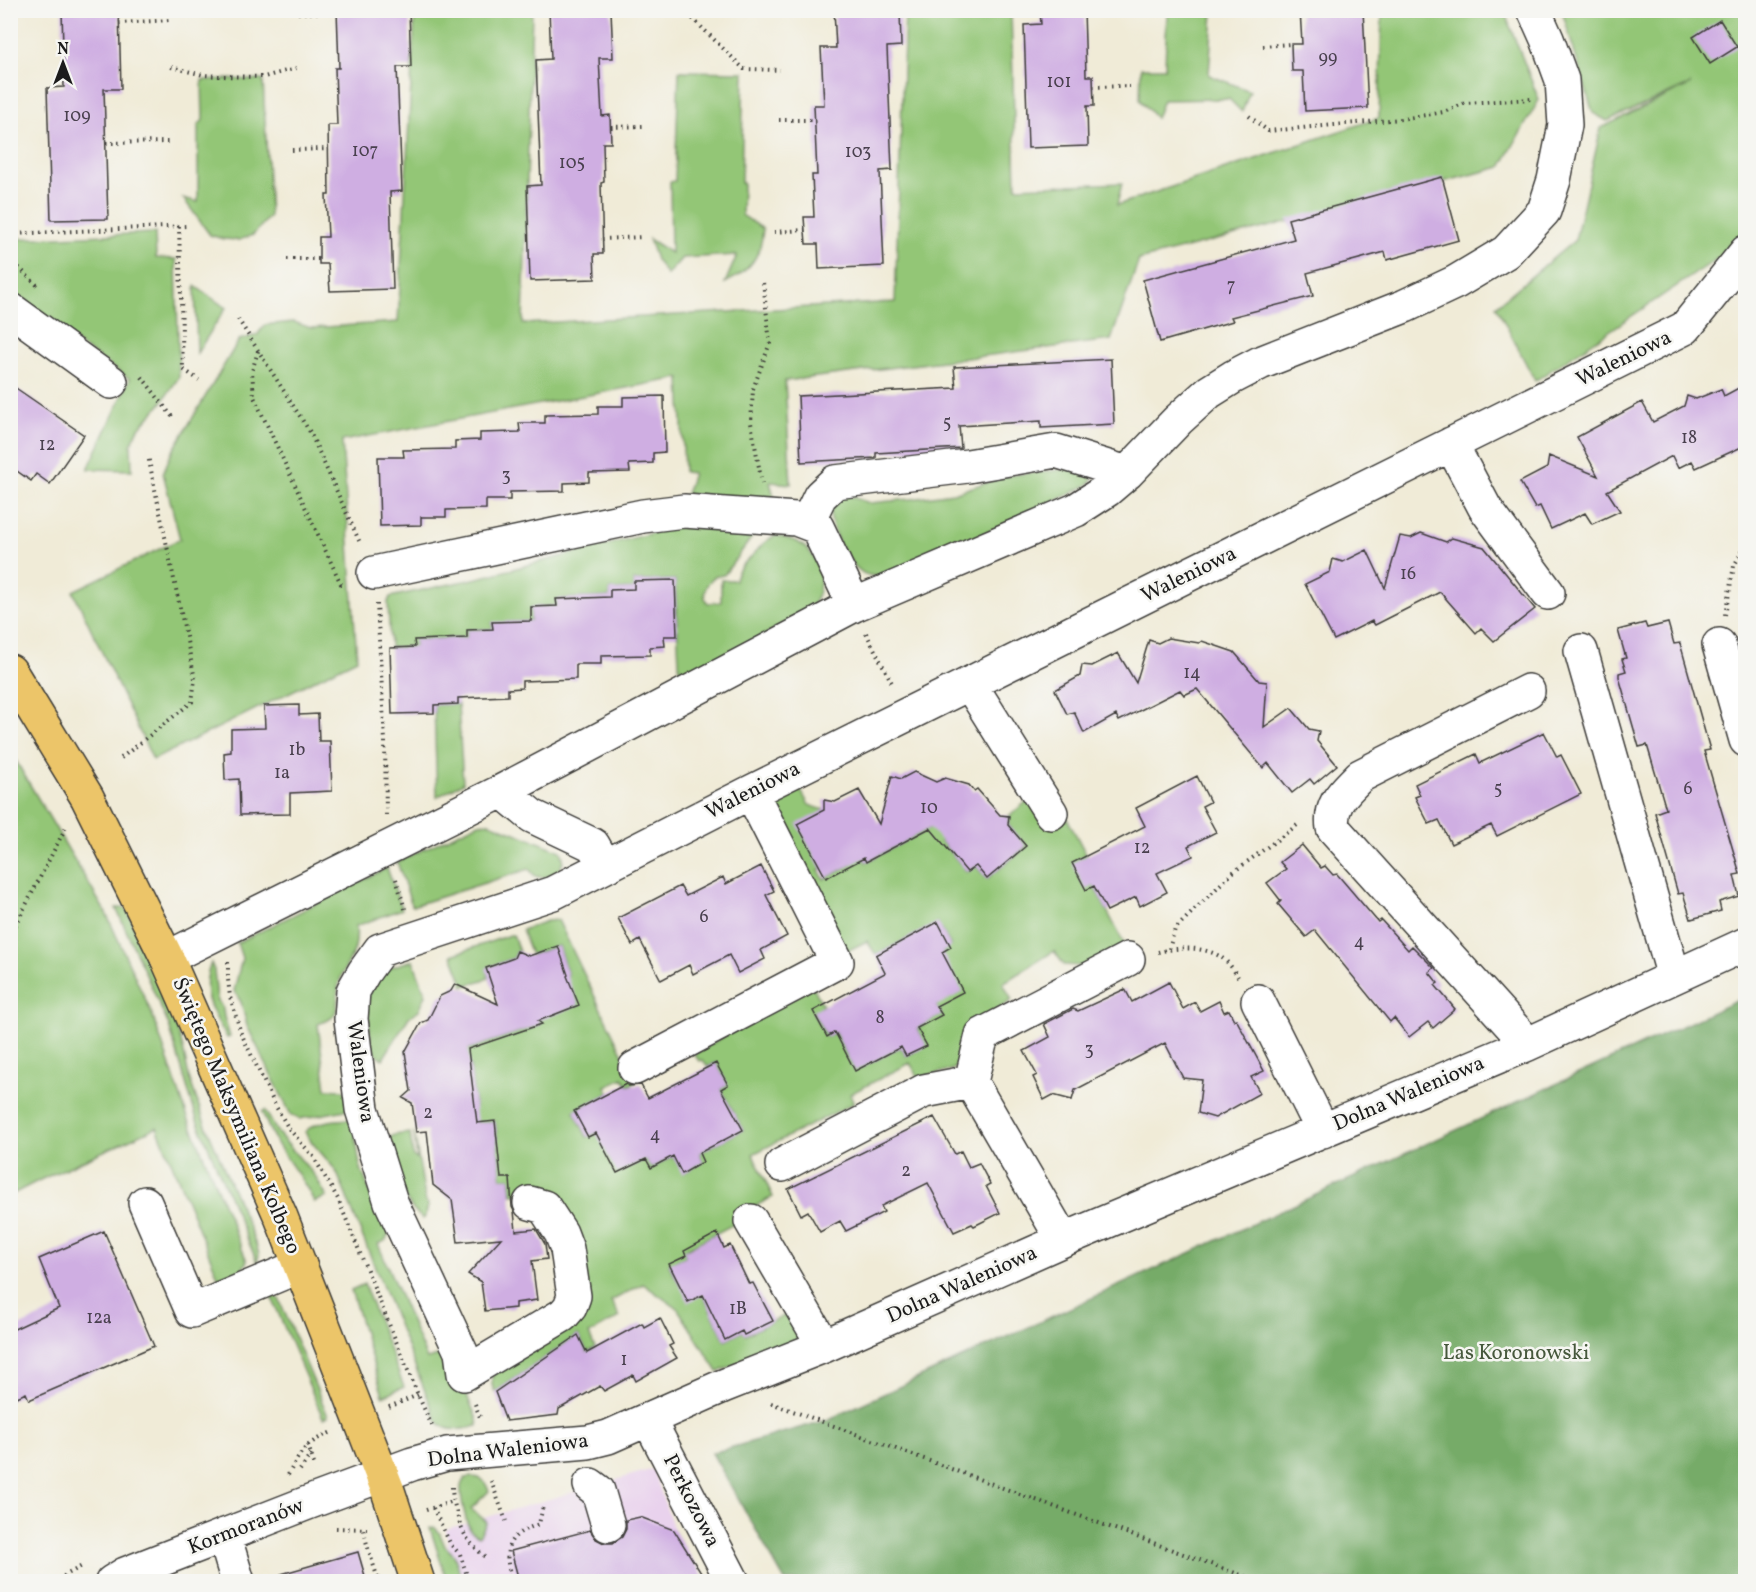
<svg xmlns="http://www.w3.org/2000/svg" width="1756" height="1592" font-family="Vollkorn,serif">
  <rect width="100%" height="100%" fill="#f6f6f2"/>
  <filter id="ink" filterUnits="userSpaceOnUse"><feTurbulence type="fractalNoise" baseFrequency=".0167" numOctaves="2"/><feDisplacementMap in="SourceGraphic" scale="12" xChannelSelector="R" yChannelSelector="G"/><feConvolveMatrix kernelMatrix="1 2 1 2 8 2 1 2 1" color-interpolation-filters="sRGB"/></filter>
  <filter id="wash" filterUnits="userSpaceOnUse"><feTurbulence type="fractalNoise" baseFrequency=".008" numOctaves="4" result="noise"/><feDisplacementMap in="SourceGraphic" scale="24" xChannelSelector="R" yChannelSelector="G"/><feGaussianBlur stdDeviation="1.35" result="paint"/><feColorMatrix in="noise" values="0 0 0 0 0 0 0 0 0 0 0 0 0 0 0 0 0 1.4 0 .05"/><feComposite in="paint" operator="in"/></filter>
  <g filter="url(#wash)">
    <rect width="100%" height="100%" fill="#f0ebd7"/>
    <path fill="#e9d2ed" d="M653,1469L674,1530L706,1581H452L446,1529Z"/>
    <path fill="#93c676" stroke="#587149" stroke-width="1.5" d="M415,11H532L523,324L895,302L905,11H1011L1016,187L1122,183L1117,205L1379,118L1382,11H1504L1539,100L1501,167L1139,260L1111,340L785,381L791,484L770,482L775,501L686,494L693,473L684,472L680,378L342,441L357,659L153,760L73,591L180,539L163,473L171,454L239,340L257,335L265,325L294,322L311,328L398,322Z
      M1167,11H1213L1209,75L1250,91L1242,112L1229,99L1163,100L1156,118L1140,100L1141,68H1165Z
      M1562,11H1745V240L1535,381L1496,306L1575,240L1601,128L1691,84L1607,121L1593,113Z
      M679,71L744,72L741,183H743L742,215L763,229C761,257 750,271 725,283L737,255L682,258L667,275L656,260L649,239L671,253L670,182L675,181Z
      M226,79L263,80L270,216L253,235L239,240L223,239L210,235L183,198L198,202V126L203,120L202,80Z
      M155,233L156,258L176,259L179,377L160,405L139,428L131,445L132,470L88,469L130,379L11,298L10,239Z
      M195,286L226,308L197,353Z
      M1069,469L1092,477L1091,482L1086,486L898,574C888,576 875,578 865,574C849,567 824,523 832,506C834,501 841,498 846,495L870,503L911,499L953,493L1011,475Z
      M679,526L699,527L755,533L724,575L715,576C707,583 700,594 708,603L721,602V580H735C736,569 747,561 754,554C759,548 768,537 776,536C780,536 785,538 789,539C817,546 829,580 813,604C808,610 801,614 794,618L680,684L675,580L634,581V589L610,590V597L557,599V606L531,607V621L492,623L493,629L467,630V638L415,640V647L390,648L388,602L390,597L478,578Z
      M458,704L463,783L437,797L434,705Z
      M10,751L106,913L152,1014L188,1118L247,1261C244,1272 228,1275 219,1279L157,1127L40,1180L11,1195Z
      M800,789L809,805L824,810L825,865L819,870L824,879L851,865L859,850L866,862L940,822L941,841L967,872L976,866L987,879L1026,847L1008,825L1009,816L1030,799L1048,827L1067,818L1087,856L1094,886L1127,949L1095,967L1064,965L1054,951L1003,983L1012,1000L972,1027L962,1043L959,1061L954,1069L919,1078L910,1063L850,1094L854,1103L753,1154L773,1197L734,1217L736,1223L684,1250L686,1256L669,1265L680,1285L698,1297L703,1295L725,1340L742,1331L745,1335L788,1314L800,1335L796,1341L718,1372L678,1309L643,1284L611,1301L620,1317L589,1334L595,1348L587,1352L578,1335L495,1392L492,1385V1376L580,1312L574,1239L546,1190L512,1194L510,1178H501L495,1121L469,1123L475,1106L470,1065L460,1052L539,1025L535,1012L562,977L568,975L558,946L531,955L522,930L547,921L558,920L636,1082L628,1086L623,1078L606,1086L609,1093L574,1111L587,1137L596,1133L646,1159L651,1168L673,1156L683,1173L703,1162L699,1153L743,1130L721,1089L727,1085L716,1063L708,1067L703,1060L699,1061L694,1054L812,984L823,1006L813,1012L827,1037L835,1032L855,1070L901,1047L906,1056L926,1046L917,1028L941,1015L936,1006L942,952L951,946L938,923L876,955L867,941L841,954L772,804Z
      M479,823H490L561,851C569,867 551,882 535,876L529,869L412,906L397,862Z
      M387,868L402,909L356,926C359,957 346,959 339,983C336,993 340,1007 334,1015C330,1021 324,1022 318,1024L326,1089L343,1090L346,1093L351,1109L299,1119L291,1115L247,1026L241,1002L234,991L242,958L237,943Z
      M116,908H126L170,1005L183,1048L189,1077L203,1118L256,1244L259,1255L257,1262L197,1120L169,1026Z
      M510,935H513L519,952L517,951L514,958L487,968L489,978L464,986L452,955Z
      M413,960L426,995L419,1010L409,1017L383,1059L378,1056L372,1048L366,998L385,969Z
      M211,963L214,970L217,999L223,1009L224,1017L230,1037L227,1038C212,1011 199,994 211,963Z
      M265,1110L278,1133L315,1176L327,1197L314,1202C304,1178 286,1161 274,1138C269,1130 266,1121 262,1112Z
      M353,1119L360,1166L375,1205L390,1232L385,1241L378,1244L427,1359L442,1355L451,1358L477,1419L478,1426C465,1429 446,1434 437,1421L337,1173C328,1158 313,1147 305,1132C315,1120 338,1120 353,1119Z
      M414,1132L426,1203L428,1205L426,1216L423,1219L414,1211L399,1189L387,1140L394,1135L410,1133L413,1156L417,1159Z
      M364,1284L404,1387L383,1396L351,1290Z
      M269,1291L279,1299L328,1416L323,1418Z
      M471,1477C483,1477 485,1481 489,1491L471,1509L487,1522L479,1536C477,1535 473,1533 471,1531C466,1525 460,1495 461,1487C461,1484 463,1481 465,1478Z
      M434,1527L439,1532L445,1546L454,1555L463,1581H447L430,1528Z"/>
    <path fill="#76ab67" stroke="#496442" stroke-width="1.5" d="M1745,997V1581H785L712,1453L827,1420Z"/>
    <g id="blocks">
      <path fill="#cfaee2" d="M62,10H119L121,89H104L108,219L51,220L47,88L64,87Z
        M337,10H409L411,67H397L402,191L390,192L393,289L330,291L328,264H319V237H328L326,195H329L328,125H337L335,68H339Z
        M549,10H611L613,58H599L602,116L610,115L611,143H603L604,182L601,183L603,254H594L595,279L530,281L527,186L541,185L536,60L551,59Z
        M834,10H900L901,46L887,47L892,170L880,171L884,266L819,269L818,244H806L804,217H814L812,175H817L814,105H824L821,48H836Z
        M1040,10H1084L1086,76H1093L1094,106H1087L1088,146L1028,148L1024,25L1041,24Z
        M1300,10H1363L1368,108L1305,111L1303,71H1292L1291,44H1302Z
        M1720,20L1737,47L1710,64L1693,37Z
        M1442,177L1459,240L1387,260L1385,252L1307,273L1313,296L1231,317L1233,321L1160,342L1143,280L1294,239L1288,219Z
        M1111,359L1114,424L1041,428V421L959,426L961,448L876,453V458L801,462L798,396L956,388L954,367Z
        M10,384L84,435L50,484L36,474L31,481L10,466Z
        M1746,384V445L1696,468L1692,461L1678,468L1672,456L1607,491L1620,511L1592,524L1585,513L1551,529L1540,506L1535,508L1520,482L1547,468L1549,456L1598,476L1577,437L1642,402L1653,422L1684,406L1687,396L1696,399L1721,389L1724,396Z
        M664,396L665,452L653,453V463L629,464L630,472L589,473V482L564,483V491L510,492V500H486V509L446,510V517H421V525L380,526L378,457H404L403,450L455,449V441L480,440V433L520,432L519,423H545V415L598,414V406H623V397Z
        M1421,533L1446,542L1452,538L1484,547L1535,609L1494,641L1481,628L1476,633L1440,592L1375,625L1372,621L1334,640L1305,584L1330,572L1333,559L1343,562L1367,550L1385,588L1400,536L1411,538Z
        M675,580L677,636H664L665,646L650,647V655L601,656V664H576V679L522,681V688L508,689V696L458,698V704L434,705V713L392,714L390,648L415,647L414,640L467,638V630L493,629L492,622L531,621V607L557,606L556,599L610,597V590L634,589V581Z
        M1645,623L1647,628L1668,623L1674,644L1680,643L1710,750L1704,751L1740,874L1734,875L1739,896L1719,902L1721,911L1691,919L1683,893L1678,894L1655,813L1666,809L1647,745L1639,747L1619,677V673L1626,671L1622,659L1626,658L1618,630Z
        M1168,638L1199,643L1202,641L1234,652L1259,681L1267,682L1264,727L1291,708L1309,729L1319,731L1317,741L1337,765L1314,784L1310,779L1292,793L1268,763L1263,768L1197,689L1184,695L1180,690L1119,721L1116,715L1084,733L1074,712L1067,714L1055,690L1080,676L1082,665L1092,666L1118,653L1136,683L1149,640L1158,643Z
        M299,705V715L318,714L319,741H330L332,791L290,793V814L240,815L239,779L225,780L224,753L231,752V729L265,728L264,706Z
        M1544,732L1557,757L1561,755L1581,794L1497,836L1491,825L1451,844L1439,820L1429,824L1415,797L1420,795L1415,784L1476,754L1480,763Z
        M914,772L936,782L945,778L969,785L974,791L977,789L1000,815L1009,816L1008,825L1026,846L987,879L976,866L967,872L930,828L866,862L864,858L826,878L797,824L824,810V800L835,802L859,790L879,824L892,776L901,779Z
        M1197,776L1210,802L1202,806L1216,832L1188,846L1193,856L1157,873L1167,892L1140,906L1136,897L1107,911L1094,886L1086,890L1072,863L1145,826L1136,808Z
        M1302,845L1321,868L1325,866L1333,875L1337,874L1378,922L1381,920L1408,950L1412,946L1434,968L1429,972L1438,983L1435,985L1455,1009L1433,1028L1428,1022L1409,1037L1394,1018L1390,1022L1315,930L1306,937L1278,904L1281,901L1267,883L1286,869L1280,862Z
        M761,866L774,891L766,895L787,936L761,950L765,959L738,973L729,955L693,974L689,965L661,980L640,940L632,945L618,918L680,886L686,896L723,877L726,884Z
        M938,922L951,947L942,952L963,992L936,1006L942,1015L917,1028L927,1046L906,1056L901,1047L855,1071L835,1032L827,1037L813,1011L885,973L876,955Z
        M558,946L568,975L567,976L579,1005L538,1021L542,1024L468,1049L477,1123L495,1121L501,1178H510L512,1207L514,1211L516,1231L536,1229L545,1244L547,1259L532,1261L537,1300L515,1303V1308L485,1311L481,1282L468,1274L501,1238L458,1242L452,1200L433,1185L427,1131L416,1132L412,1103L403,1098L411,1091L405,1052L421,1023L428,1020L440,996L451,991L455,984L498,1004L486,968L514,958L517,951L529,956Z
        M1169,982L1183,1009L1195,1002L1200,1011L1219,1001L1224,1012L1229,1010L1234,1020L1236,1019L1264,1071L1251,1077L1260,1093L1215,1118L1198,1113L1202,1080L1183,1078L1165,1043L1075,1090L1072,1100L1053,1095L1044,1100L1033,1077L1037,1075L1024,1051L1050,1037L1044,1024L1073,1009L1078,1011L1125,989L1132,1002Z
        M716,1063L728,1085L721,1089L743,1130L699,1153L703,1162L682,1174L673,1156L651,1168L646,1159L617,1173L596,1133L588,1137L574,1111L626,1084L628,1086L641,1085L648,1098Z
        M934,1117L955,1154L961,1151L969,1167L979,1163L990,1184L986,1186L1000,1213L974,1226L972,1224L954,1232L928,1183L881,1206L884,1212L846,1231L840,1221L820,1232L808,1211L801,1215L788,1189Z
        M104,1231L154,1346L29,1400L26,1393L10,1400V1331L59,1308L39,1259Z
        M717,1233L724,1248L730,1245L749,1284L753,1283L773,1321L744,1335L742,1331L725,1340L703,1295L688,1302L669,1264L686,1256L684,1251Z
        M660,1318L673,1344L669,1346L677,1358L636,1381L633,1375L604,1391L600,1386L559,1409L558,1415L506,1421L495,1392L578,1335L587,1353L642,1323L644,1327Z
        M640,1517L674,1530L706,1581H519L511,1551L590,1530L596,1539L604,1543H613L622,1537L626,1529V1520Z
        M358,1552L365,1576L347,1581H282L281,1574Z"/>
    </g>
  </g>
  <g filter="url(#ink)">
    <use href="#blocks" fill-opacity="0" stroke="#3c3b38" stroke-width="1.5"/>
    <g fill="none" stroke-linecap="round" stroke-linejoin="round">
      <defs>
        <path id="minor" d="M10,309L111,382
          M1451,444L1485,508L1548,593
          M807,523L820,496L835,482L968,466L1056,451L1127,473
          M374,573L643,516L684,511L796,519L817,527L854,605
          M1719,645L1746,740
          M1581,651L1674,977
          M970,684L1051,813
          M1528,691L1360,776C1345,792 1329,803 1333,828L1528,1044
          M502,791L532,816L593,845L605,866
          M167,958L502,791L854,605L1076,510L1107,490L1127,473L1178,420L1209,392L1233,377L1260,363L1405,306L1456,282L1506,252L1544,211L1554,180L1565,125L1562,80L1547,39L1534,10
          M1258,1001L1323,1131
          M635,1068L837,962L751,792
          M971,1082L982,1035L1128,959
          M782,1165L924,1091L971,1082L1063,1240
          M145,1203L192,1311L300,1266
          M530,1203L544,1207L561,1233L567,1249L574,1296L570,1307L563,1315L464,1374L461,1352L391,1202L362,1109L351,1019L353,991L364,972L380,950L553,893L751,792L1685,328L1746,252
          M751,1221L824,1346
          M649,1420L733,1582
          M590,1485L598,1491L608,1525
          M224,1535L238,1582
          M112,1582L125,1574L189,1549L310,1502L412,1464L447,1454L588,1442L608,1437L723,1386L824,1346L1063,1240L1528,1044L1746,944"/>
        <path id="major" d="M10,671L87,797L167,958L281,1217L387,1488L418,1582"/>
      </defs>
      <use href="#minor" stroke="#3c3b38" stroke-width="36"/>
      <use href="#major" stroke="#3c3b38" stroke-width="36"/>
      <path stroke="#3c3b38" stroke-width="4" stroke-dasharray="1.5 4.5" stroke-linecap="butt" d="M131,10V21
        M684,10L744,69L780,70
        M298,13L337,12
        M119,23L170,20
        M1263,46L1291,44
        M171,67L203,75L219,76L264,77L297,68
        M1093,87L1130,86
        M1249,116L1268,131L1401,119L1444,112L1465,103L1531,99
        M779,120H815
        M611,127L645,126
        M106,143L169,142
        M292,150L329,149
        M179,226L183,369L199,380
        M774,232L805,230
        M10,234L187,226
        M602,239L643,237
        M10,259L40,288
        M287,259H319
        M238,319L310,432L361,545
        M258,351L252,371L254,397L341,584L344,583
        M142,377L174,419
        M762,484L751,423L753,389L770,343L763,282
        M377,604L385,741L386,815
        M1725,615L1734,566L1746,544
        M866,633L893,685
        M121,758L192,702L195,679L148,456
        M396,879L405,909
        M10,936L66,827
        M1169,949L1175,929L1232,873L1300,823
        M1158,952C1179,947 1210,945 1227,962C1231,966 1235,972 1238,977
        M228,962V979L230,997L241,1033L275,1105L289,1129L313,1156L338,1199L418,1395L432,1426
        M771,1403L1260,1582
        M475,1404L481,1420
        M389,1407L418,1395
        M308,1445L315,1467
        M300,1470L311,1454
        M288,1475C302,1450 304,1444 332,1432
        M491,1481L506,1521
        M452,1487C452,1495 454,1503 456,1511C463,1537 468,1541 487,1559
        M433,1508L451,1545L460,1554L469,1582
        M426,1510L454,1501
        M336,1528L367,1529
        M364,1530L367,1545L379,1582
        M53,1582L84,1565
        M512,1582C503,1548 505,1536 539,1524L543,1506"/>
      <use href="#minor" stroke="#fff" stroke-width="33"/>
      <use href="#major" stroke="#ecc569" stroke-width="33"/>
    </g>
  </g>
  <g text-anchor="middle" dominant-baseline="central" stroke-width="5" stroke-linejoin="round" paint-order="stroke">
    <g font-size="18" fill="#49404e">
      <text x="1328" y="58">99</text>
      <text x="1059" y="82">101</text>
      <text x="77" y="116">109</text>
      <text x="365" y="151">107</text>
      <text x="858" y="152">103</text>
      <text x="572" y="163">105</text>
      <text x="1231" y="286">7</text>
      <text x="947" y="423">5</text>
      <text x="1689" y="438">18</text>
      <text x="47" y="445">12</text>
      <text x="506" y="476">3</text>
      <text x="1408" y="574">16</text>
      <text x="1192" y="673">14</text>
      <text x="297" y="750">1b</text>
      <text x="282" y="773">1a</text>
      <text x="1498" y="789">5</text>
      <text x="1688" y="789">6</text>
      <text x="929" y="808">10</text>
      <text x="1142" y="848">12</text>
      <text x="704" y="917">6</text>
      <text x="1359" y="942">4</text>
      <text x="880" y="1018">8</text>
      <text x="1089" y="1050">3</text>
      <text x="428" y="1113">2</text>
      <text x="655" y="1135">4</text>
      <text x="906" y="1171">2</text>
      <text x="738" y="1309">1B</text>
      <text x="99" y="1318">12a</text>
      <text x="624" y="1360">1</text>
    </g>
    <g font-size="21" fill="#1c1c1c" stroke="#f6f6f2">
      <text transform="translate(1624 359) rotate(-26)">Waleniowa</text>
      <text transform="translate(1189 575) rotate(-26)">Waleniowa</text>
      <text transform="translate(753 791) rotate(-27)">Waleniowa</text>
      <text transform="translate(360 1072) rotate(82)">Waleniowa</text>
      <text transform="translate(1409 1094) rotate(-23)">Dolna Waleniowa</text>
      <text transform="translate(236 1116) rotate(67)">Świętego Maksymiliana Kolbego</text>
      <text transform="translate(962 1285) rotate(-24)">Dolna Waleniowa</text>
      <text transform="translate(508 1451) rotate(-7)">Dolna Waleniowa</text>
      <text transform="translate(691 1501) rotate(63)">Perkozowa</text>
      <text transform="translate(246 1527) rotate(-21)">Kormoranów</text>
    </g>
    <g font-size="21" fill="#46583c" stroke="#f6f6f2">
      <text x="1516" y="1353">Las Koronowski</text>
    </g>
  </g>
  <rect width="1756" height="1592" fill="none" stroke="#f6f6f2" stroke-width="36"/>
  <g transform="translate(63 63)" stroke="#f6f6f2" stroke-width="4.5" paint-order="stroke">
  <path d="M0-4.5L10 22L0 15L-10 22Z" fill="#1c1c1c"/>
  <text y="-9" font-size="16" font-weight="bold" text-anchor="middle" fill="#1c1c1c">N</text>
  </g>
</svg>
